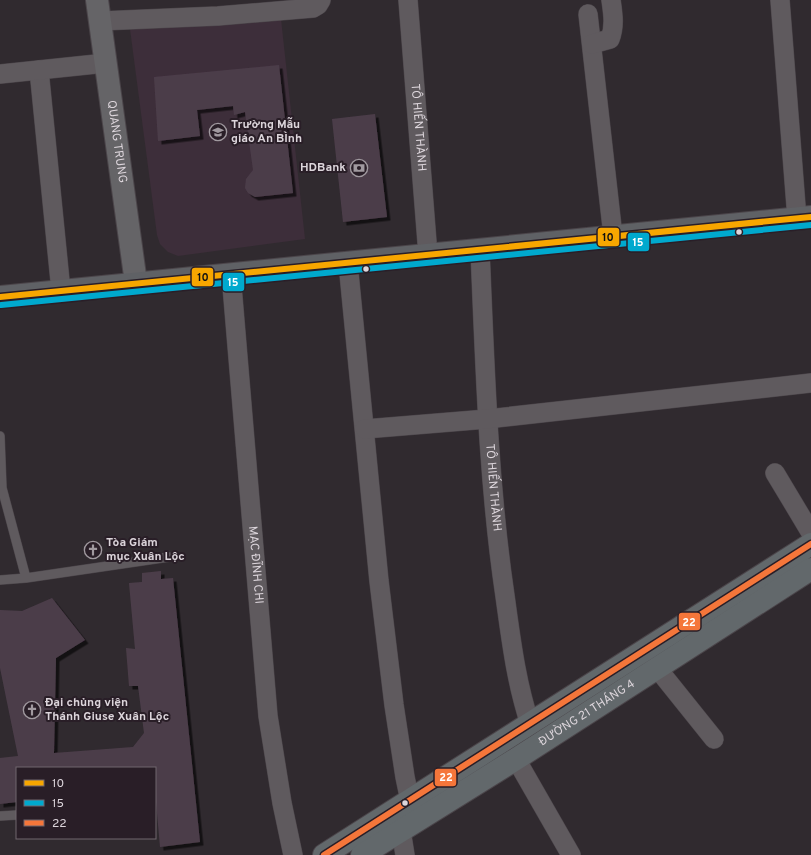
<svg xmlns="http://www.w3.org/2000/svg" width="811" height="855" font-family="Overpass,sans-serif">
  <defs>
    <filter id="shadow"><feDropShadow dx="3.5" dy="3.5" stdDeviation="0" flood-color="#0009"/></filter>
  </defs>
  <rect width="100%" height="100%" fill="#302a2f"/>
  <path fill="#3d2e3a" d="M281,19L305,239L178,256L168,252L160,244L157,235L130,29Z"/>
  <path fill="#4c3d4a" filter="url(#shadow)" d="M279,65L293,193L255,197L248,193L245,188L246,179L253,170L245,112L234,115L233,106L197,110L200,136L158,141L154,77Z
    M375,114L387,217L343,222L332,119Z
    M161,571V579L173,578L200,842L160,847L155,790V768H17V802L0,804V758L18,756L0,668V610L22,611L52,598L85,640L56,658L54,753L133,747L144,733L138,686H129L126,648L135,649L129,583L142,582V573Z"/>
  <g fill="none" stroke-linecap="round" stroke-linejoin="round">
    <defs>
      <path id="lane" d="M0,436L2,488L26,578
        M0,580L26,578L169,557
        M0,816L17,815"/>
      <g id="street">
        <path id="s1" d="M408,0L428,255"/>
        <path d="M780,0L797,219"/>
        <path d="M588,14L613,236"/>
        <path d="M100,21L218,16L313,8L318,5L321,0"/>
        <path d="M592,44L610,39C615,26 613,14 611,0"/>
        <path d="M39,70L61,291"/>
        <path d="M0,74L106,63"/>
        <path id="s2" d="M480,250C485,365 488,481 505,596C511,639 516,682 530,724"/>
        <path d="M348,263L379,581L394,705L405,777L410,801"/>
        <path id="s3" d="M231,274L268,716L282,803L293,855"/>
        <path d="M365,429L487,419L811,383"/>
        <path d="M775,473L811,533"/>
        <path d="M657,668L714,739"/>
        <path d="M516,759L571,855"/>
        <path d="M401,830L405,855"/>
      </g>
      <g id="secondary">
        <path id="s4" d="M97,0L136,283"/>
      </g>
      <path id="primary" d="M0,297L811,217"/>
      <g id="highway">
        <path d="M324,855L811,544"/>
        <path id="s5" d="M362,855L516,759L811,569"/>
      </g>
    </defs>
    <use href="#lane" stroke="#4b454a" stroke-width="10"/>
    <use href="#street" stroke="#4b454a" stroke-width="20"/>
    <use href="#secondary" stroke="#4b454a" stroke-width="24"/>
    <use href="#primary" stroke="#4b454a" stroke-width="24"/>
    <use href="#highway" stroke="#4b454a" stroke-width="24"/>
    <use href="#lane" stroke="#5f5a5e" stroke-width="9"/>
    <use href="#street" stroke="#5f5a5e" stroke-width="19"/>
    <use href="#secondary" stroke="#656467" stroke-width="22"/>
    <use href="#primary" stroke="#5f6165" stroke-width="22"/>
    <use href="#highway" stroke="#62686b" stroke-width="22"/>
    <defs>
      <path id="bus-1" d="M0,297L811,217"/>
      <path id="bus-2" d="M1,305L811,225"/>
      <path id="bus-3" d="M324,855L811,544"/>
    </defs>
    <use href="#bus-1" stroke="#291e27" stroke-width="9"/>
    <use href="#bus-2" stroke="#291e27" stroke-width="9"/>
    <use href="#bus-3" stroke="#291e27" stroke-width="9"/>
    <use href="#bus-1" stroke="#f7a600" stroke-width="6"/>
    <use href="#bus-2" stroke="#00a9ce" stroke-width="6"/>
    <use href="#bus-3" stroke="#f5763a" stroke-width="6"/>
  </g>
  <defs>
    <symbol id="school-ring" viewBox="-11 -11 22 22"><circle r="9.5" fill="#291e27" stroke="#a0999f" stroke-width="1.5"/><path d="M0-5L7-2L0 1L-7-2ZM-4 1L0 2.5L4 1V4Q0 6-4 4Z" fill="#a0999f"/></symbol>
    <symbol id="bank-ring" viewBox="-11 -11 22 22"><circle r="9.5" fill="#291e27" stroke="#a0999f" stroke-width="1.5"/><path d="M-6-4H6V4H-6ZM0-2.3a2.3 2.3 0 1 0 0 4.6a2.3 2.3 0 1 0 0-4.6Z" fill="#a0999f"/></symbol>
    <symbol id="church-ring" viewBox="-11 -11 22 22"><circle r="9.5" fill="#291e27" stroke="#a0999f" stroke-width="1.5"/><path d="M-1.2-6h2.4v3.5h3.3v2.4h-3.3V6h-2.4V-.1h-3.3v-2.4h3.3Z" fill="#a0999f"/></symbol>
  </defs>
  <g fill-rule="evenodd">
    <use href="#school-ring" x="208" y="122" width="20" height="20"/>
    <use href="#bank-ring" x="349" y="158" width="20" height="20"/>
    <use href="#church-ring" x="83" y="540" width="20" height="20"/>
    <use href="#church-ring" x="22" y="700" width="20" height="20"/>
  </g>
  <g fill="#dcd5db" stroke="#291e27" stroke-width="1.5">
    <circle cx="739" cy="232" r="3.5"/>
    <circle cx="366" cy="269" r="3.5"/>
    <circle cx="405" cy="803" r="3.5"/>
  </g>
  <g text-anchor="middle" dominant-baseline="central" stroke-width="4" stroke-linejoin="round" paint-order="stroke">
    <g font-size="12" font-weight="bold" fill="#dcd5db" stroke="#291e27" text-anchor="start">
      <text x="231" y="125">Trường Mẫu<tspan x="231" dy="14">giáo An BÌnh</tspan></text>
      <text x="346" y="168" text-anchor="end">HDBank</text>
      <text x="106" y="543">Tòa Giám<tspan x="106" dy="14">mục Xuân Lộc</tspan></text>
      <text x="45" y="703">Đại chủng viện<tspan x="45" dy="14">Thánh Giuse Xuân Lộc</tspan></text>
    </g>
    <g font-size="12" fill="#dcd5db" stroke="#291e27">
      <text stroke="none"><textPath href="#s1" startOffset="128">TÔ HIẾN THÀNH</textPath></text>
      <text stroke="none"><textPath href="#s4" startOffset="143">QUANG TRUNG</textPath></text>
      <text stroke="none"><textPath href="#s2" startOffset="238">TÔ HIẾN THÀNH</textPath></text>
      <text stroke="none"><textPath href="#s3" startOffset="292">MẠC ĐĨNH CHI</textPath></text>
      <text stroke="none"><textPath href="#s5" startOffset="266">ĐƯỜNG 21 THÁNG 4</textPath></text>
    </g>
  </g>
  <g stroke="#291e27" stroke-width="1.5">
    <rect x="597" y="227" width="23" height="20" rx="4" fill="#f7a600"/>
    <rect x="627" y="232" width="23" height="20" rx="4" fill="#00a9ce"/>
    <rect x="191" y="267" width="23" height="20" rx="4" fill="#f7a600"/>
    <rect x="222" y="272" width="23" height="20" rx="4" fill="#00a9ce"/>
    <rect x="678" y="612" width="23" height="19" rx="4" fill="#f5763a"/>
    <rect x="434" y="768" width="23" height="19" rx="4" fill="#f5763a"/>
  </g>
  <g font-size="11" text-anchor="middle" font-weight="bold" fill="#fff">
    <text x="638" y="246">15</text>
    <text x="233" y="286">15</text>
    <text x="689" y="626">22</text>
    <text x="446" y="781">22</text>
  </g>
  <g font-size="11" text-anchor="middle" font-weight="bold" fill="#111">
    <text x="608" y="241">10</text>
    <text x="203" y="281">10</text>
  </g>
  <rect x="16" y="767" width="140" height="72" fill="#291e27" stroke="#71676f"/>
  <rect x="24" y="780" width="20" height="6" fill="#f7a600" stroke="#71676f"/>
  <text x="52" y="787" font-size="12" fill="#dcd5db">10</text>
  <rect x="24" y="800" width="20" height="6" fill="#00a9ce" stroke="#71676f"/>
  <text x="52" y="807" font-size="12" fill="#dcd5db">15</text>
  <rect x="24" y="820" width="20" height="6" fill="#f5763a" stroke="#71676f"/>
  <text x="52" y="827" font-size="12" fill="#dcd5db">22</text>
</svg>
